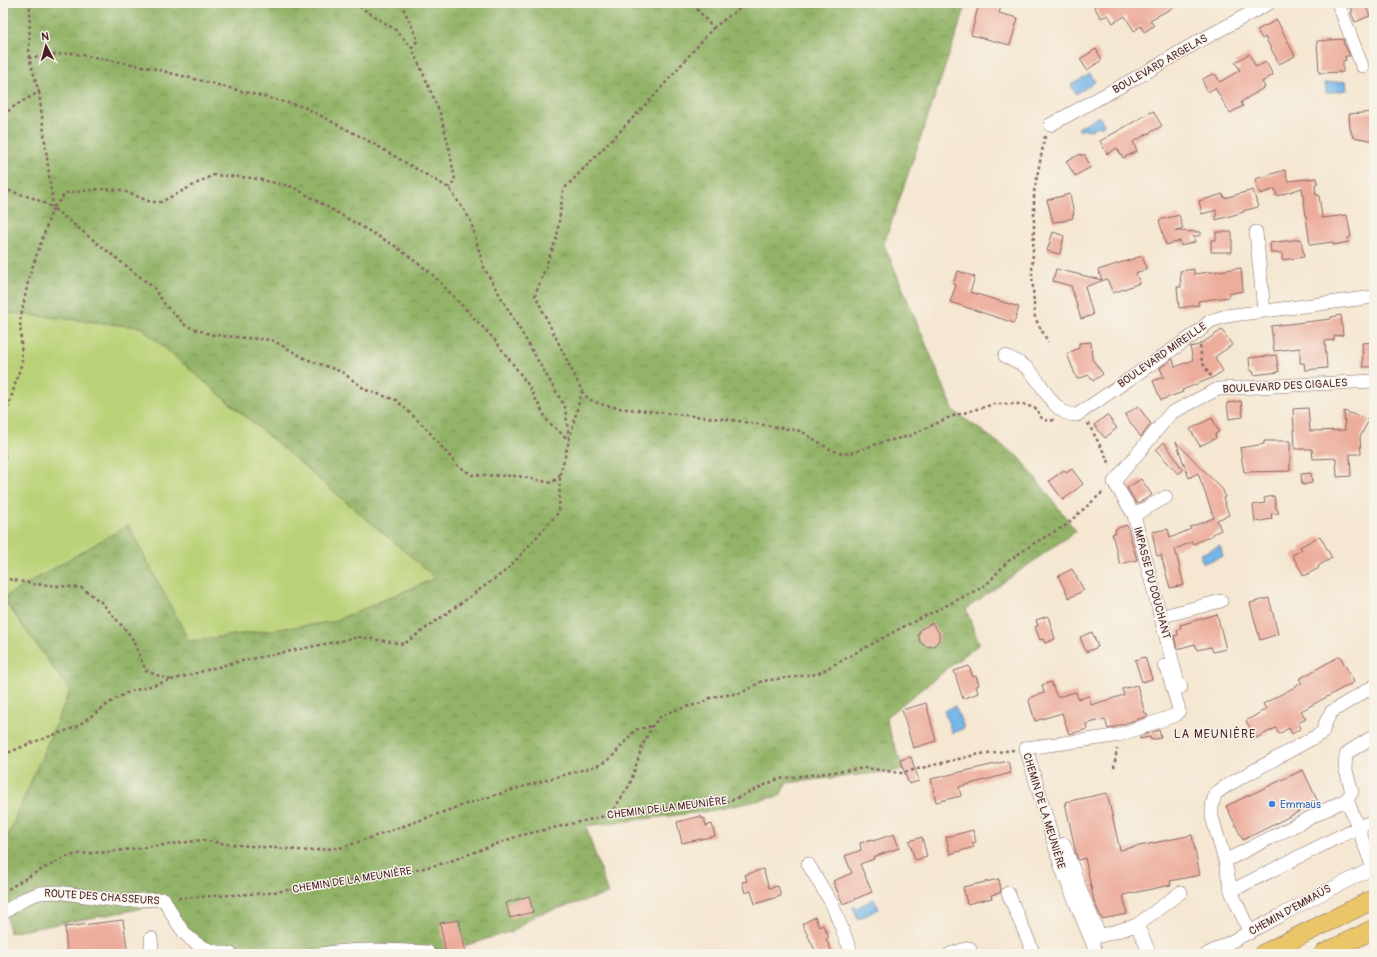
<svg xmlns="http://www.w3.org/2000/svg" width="1377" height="957" font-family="Pangolin,sans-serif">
  <defs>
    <pattern id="forest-crowns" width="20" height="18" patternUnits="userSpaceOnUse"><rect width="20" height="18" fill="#93b468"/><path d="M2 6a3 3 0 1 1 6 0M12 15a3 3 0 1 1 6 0" fill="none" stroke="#7a9256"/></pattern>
  </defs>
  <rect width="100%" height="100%" fill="#f7f3e8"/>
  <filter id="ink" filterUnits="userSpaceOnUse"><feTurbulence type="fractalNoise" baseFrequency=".025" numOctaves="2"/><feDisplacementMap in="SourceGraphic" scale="8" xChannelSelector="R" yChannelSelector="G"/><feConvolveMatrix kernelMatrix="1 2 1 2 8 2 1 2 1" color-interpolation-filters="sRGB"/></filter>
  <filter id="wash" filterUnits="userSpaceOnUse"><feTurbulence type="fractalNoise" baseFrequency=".012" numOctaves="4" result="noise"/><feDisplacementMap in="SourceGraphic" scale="16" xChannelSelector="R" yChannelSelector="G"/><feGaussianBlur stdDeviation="0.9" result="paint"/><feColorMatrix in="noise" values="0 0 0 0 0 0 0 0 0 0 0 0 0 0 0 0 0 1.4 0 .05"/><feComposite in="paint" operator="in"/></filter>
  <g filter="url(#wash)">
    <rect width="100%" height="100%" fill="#f5e7d1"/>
    <path fill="#bad277" stroke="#827851" d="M3,312L140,327L436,578L332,622L189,641L128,526L3,598Z
      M3,599L70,691L3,847Z"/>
    <path fill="url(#forest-crowns)" stroke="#6e6a4a" d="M3,3H967L884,244L954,411L1020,458L1076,531L966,609L979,644L886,717L891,736L904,770L786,783L780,796L710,811L586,826L608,894L536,915L513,931L467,945L417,954H199V951L161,905L9,933L3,868V847L70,691L3,598L128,525L189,641L332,622L436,578L140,327L3,312Z"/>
    <path fill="#74b7e9" stroke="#5f6b8a" d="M1090,74L1095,82L1076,94L1071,85Z
      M1346,81L1347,90L1326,93L1325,83Z
      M1099,116L1104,124L1103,126L1095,127L1092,130L1084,129L1080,131L1078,128Z
      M1220,546L1223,556L1204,563L1201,559V554Z
      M955,706L964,728L952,733L944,711Z
      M874,899L879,909L858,919L853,907L854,906L856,908Z"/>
    <g id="blocks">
      <path fill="#edad9d" d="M979,3H1002L999,13L1018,18L1010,45L971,35Z
        M1092,3H1182L1150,20L1154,26L1144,32L1141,26L1134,31L1125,16L1113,23L1108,15L1101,18Z
        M1354,3H1365L1370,16L1355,22L1351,12L1353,11L1351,8L1355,7Z
        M1277,20L1295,56L1279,64L1265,37L1262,39L1257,30Z
        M1343,39L1344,45H1345L1350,56H1345L1346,60L1343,61V72L1319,73L1317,41Z
        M1096,49L1102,60L1087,70L1080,59Z
        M1249,54L1256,67L1266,62L1273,75L1262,82L1265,87L1241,102L1243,106L1230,113L1215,88L1208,92L1204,85L1203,79L1212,74L1216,75L1220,82L1240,70L1235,62Z
        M1153,111L1162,126L1133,142L1137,151L1123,158L1117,148L1107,154L1100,141Z
        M1374,112L1370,128L1374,129V141L1353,137L1350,128L1349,114Z
        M1081,154V156L1084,154L1091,167L1075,176L1066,161Z
        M1285,170L1288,181L1317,178L1318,183L1315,184L1316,195H1319L1322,218L1347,215L1351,237L1348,238L1349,242L1333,245V242L1310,245L1302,188L1277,196L1275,189L1260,194L1255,179Z
        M1253,190L1258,207L1243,211L1244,212L1216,220V210L1202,214L1199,201L1223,194L1224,198Z
        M1070,194L1074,215H1072L1073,218L1063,221L1053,222L1047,200Z
        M1179,215L1183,229L1174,231L1201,232V235L1193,237L1195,242L1181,246L1180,241L1166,245L1159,220Z
        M1053,232L1064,236L1060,254L1047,251Z
        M1216,232H1232V252H1211V240H1216Z
        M1301,239L1304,257L1282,260V253H1271L1270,243Z
        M1142,256L1147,269L1136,273L1140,283L1113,293L1107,279L1085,287L1093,315L1081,319L1071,286L1053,281L1056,269L1102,280L1098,270Z
        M1241,268L1243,291L1228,294L1229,297L1198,301L1199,305L1179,308L1177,287H1181L1180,271L1194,269V274Z
        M958,271L975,277L970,292L1019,307L1014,323L950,302L956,285L953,284Z
        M1341,315L1343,335L1334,336V340L1325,341L1327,368L1305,370L1304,363H1300V348L1274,351L1271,326L1331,319V317Z
        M1222,330L1232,345L1215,357L1223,371L1212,378L1182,390L1183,392L1161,400L1153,381L1164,377L1160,368L1173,359L1175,367L1193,360L1190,347L1199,345Z
        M1091,342L1092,359L1103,374L1093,381L1089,375L1077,379L1067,354L1079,348V343Z
        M1374,342V367H1363L1362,343Z
        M1276,355L1279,372L1254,375L1253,371H1250L1249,358Z
        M1241,401L1243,417L1229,419L1227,403Z
        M1138,406L1151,424L1141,437L1125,415Z
        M1308,408L1310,431L1345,430L1344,411L1369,420L1360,437L1361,454H1350L1351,476L1337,477L1336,458L1313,459L1312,449H1295L1293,409Z
        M1107,415L1117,428L1105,438L1094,425Z
        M1212,418L1219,432L1215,434L1216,438L1200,446L1190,429Z
        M1264,441H1290V471L1244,472L1240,448L1264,444Z
        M1164,442L1183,470L1178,474L1156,450Z
        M1176,442L1223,490L1225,497L1223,498L1229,515L1217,520L1221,530L1212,534L1213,535L1193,544L1192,542L1175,549L1184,585L1170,588L1161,555L1157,556L1152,532L1168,529L1170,538L1191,529L1190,527L1214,518L1198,473L1189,478Z
        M1072,469L1083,484L1063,500L1049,481L1064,470L1066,473Z
        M1311,473L1312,483L1302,485L1301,474Z
        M1141,479L1152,495L1137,504L1127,488Z
        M1274,496L1276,508L1279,513L1271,514L1272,519L1255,522L1253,505L1265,503L1264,498Z
        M1127,525L1137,560L1120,564L1112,534L1116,532L1115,529Z
        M1320,536L1332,558L1318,566L1319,568L1304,576L1292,555L1302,550L1300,547Z
        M1072,569L1084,590L1069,598L1058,576Z
        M1269,598L1278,634L1260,640L1250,603Z
        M1217,614L1226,649L1213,652L1211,647L1197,650L1195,644L1177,649L1174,636L1178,635L1177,630L1181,628L1180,625Z
        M1048,616L1055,639L1045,643L1043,639L1040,640L1035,627L1038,626L1036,620Z
        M932,623L939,633V640L934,646L926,647L920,642L918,635L921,629Z
        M1092,632L1098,647L1086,652L1080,637Z
        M1340,656L1354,682L1301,711L1306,719L1298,723L1301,728L1292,734L1289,728L1279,734L1276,728L1256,738L1246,721L1266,709L1263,704L1302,683L1299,679Z
        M1145,657L1152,679L1142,682L1135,660Z
        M969,666L973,677L976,676L979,685L976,686L978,693L963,699L954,671Z
        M1051,682L1057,697L1076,692L1078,699L1089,696L1091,705L1124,695L1122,689L1137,685L1145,713H1146L1148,716L1108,729L1105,719L1086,724L1088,729L1069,734L1062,713L1035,721L1029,701L1031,697L1044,693L1042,685Z
        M926,703L936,741L913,748L902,710Z
        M1159,730L1161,738L1151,740L1150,737L1140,739V736Z
        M911,757L919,781L909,784L900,760Z
        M1008,761L1011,773L959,787L961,796L936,802L931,779Z
        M1303,770L1318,802L1243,840L1226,806Z
        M1107,793L1120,850L1192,835L1200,875L1170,881L1171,885L1123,895L1127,914L1102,919L1094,901L1085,858L1078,860L1076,854L1065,802Z
        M701,816L702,819L704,818L706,826L712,824L715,836L682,843L677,822Z
        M973,830L976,842L972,843L974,847L950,854L946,837Z
        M894,834L899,848L873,857L874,859L860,864L872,892L843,904L833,881L852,873L845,856L861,850L860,843L872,839L873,841Z
        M922,837L927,857L915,860L909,841Z
        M763,869L769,888L778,886L781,896L755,904L751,891L745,893L742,882L747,881L745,875Z
        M999,879L1001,890L1000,893L991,895L992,898L967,904L963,887Z
        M529,896L533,912L510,918L506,903Z
        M815,917L819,927L823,925L829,937L826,939L833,954H817L802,924Z
        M123,920L128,954H67L65,927Z
        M459,920L466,954H446L440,923Z"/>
    </g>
  </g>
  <g filter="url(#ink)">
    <use href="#blocks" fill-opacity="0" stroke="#866565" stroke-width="1"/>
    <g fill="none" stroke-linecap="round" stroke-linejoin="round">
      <defs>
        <path id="minor" d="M1338,3L1362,66
          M1050,125L1150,70L1185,49L1269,3
          M1256,232L1264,311
          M1005,356C1014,360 1022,363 1029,370C1044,384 1053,416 1077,415L1198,332L1210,321L1226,316L1374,297
          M1134,515L1166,497
          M1160,617L1221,601
          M1181,687L1178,683L1134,515L1114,482L1171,413L1218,389L1374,381
          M1347,799L1373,868
          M1064,844L1082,894L1100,936L1137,925L1181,892
          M1225,861L1347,799L1352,792L1345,767L1346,755L1350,751L1374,736
          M808,864L832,904L852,954
          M1231,891L1358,827L1374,821
          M1008,893L1034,954
          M3,913L26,898L40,893L57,892L121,901L164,899C181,932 192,951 231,954
          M1137,925L1150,954
          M1250,933L1231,891L1225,861L1212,817V806L1215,794L1226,786L1322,733L1326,722L1331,712L1374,686
          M151,938L152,954
          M321,954C356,948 392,950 428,952
          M950,954L969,948L972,954
          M1097,954L1061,867L1026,748L1101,738L1119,735L1176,715L1179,711L1178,706L1168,672L1164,666
          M1207,954C1263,926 1317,894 1374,868"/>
        <path id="highway" d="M1263,954L1374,899
          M1323,954L1374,929"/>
      </defs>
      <use href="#minor" stroke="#866565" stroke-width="14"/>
      <use href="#highway" stroke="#866565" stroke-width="20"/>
      <path stroke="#866565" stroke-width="2.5" stroke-dasharray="3 3" stroke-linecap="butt" d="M354,3L396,30L412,48L440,113L449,147L455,180L449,188
        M401,3L418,40L412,48
        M713,28L740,8L743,3
        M29,58L30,3
        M39,92L53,207
        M3,115L16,105L39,92L29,58L71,53L147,67L304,107L365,139L449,188L470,219L484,268L565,407L569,438
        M1045,136L1034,192V229L1032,273L1035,318L1048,342
        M3,189L36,199L53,208L29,277L20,321L22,362L3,424
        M1200,346L1202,362L1212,378
        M582,391C588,403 605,405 618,408L732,420L801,431L831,450L843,454L855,452L879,443L909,436L950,417L994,404H1022L1038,409C1039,419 1045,422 1054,420
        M1088,423L1111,466
        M3,431L5,458L3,463
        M560,475L552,483L518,476L472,475L457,465L425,427L396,400L366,390L342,372L306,359L272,340L213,335L186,326L165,305L154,288L53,208L66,193L99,189L121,190L151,202H161L213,175L253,178L293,187L395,246L431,273L494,339L527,383L548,422L569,440
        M3,578L34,584L82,588L101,602L131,636L146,671L171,680
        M3,755L31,743L76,727L115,699L129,692L232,663L359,637L404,644L507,570L559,512L560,475L582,391L535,295L557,237L563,190L654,96L713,28L692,3
        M1114,768L1117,749
        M611,814L630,784L643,744L652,726L660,717L672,711L701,703L712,697L741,693L762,681L817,674L901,628L979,589L989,582L1007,562L1033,544L1066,525L1104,491
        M3,892L33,874L66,857L77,854L108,852L203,840L227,844L309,851L344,847L466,804L549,779L600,765L612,757L635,730L652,726
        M178,898L268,893L416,870L448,862L518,836L610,815L712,804L730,801L778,779L866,768L901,773L979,754L1014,750"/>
      <use href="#minor" stroke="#fff" stroke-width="13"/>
      <use href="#highway" stroke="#eac669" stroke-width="19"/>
    </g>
  </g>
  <circle fill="#3f7fe0" stroke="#f7f3e8" stroke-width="1.5" cx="1272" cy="804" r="4"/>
  <g text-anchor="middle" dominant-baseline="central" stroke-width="3" stroke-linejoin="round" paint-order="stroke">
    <g font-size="11" fill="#4a1f2b" stroke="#f7f3e8">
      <text transform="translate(1160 64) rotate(-30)">BOULEVARD ARGELAS</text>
      <text transform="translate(1162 355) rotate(-35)">BOULEVARD MIREILLE</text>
      <text transform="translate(1285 386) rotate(-3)">BOULEVARD DES CIGALES</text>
      <text transform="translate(1152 583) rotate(75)">IMPASSE DU COUCHANT</text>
      <text transform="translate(667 808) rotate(-7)">CHEMIN DE LA MEUNIÈRE</text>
      <text transform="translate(1044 811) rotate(73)">CHEMIN DE LA MEUNIÈRE</text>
      <text transform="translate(352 880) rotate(-9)">CHEMIN DE LA MEUNIÈRE</text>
      <text transform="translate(102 897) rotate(4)">ROUTE DES CHASSEURS</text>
      <text transform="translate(1290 910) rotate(-29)">CHEMIN D'EMMAÜS</text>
    </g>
    <g font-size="11" fill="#366cbe" stroke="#f7f3e8" text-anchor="start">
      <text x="1280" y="804">Emmaüs</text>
    </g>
    <g font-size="12" letter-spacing="1" fill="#4a1f2b" stroke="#f7f3e8">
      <text x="1215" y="734">LA MEUNIÈRE</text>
    </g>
  </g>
  <rect width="1377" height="957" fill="none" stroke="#f7f3e8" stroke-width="16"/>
  <g transform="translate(46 46) rotate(354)" stroke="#f7f3e8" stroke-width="3" paint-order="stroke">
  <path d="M0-3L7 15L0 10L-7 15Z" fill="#4a1f2b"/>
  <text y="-6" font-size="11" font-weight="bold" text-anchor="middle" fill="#4a1f2b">N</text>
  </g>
</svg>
